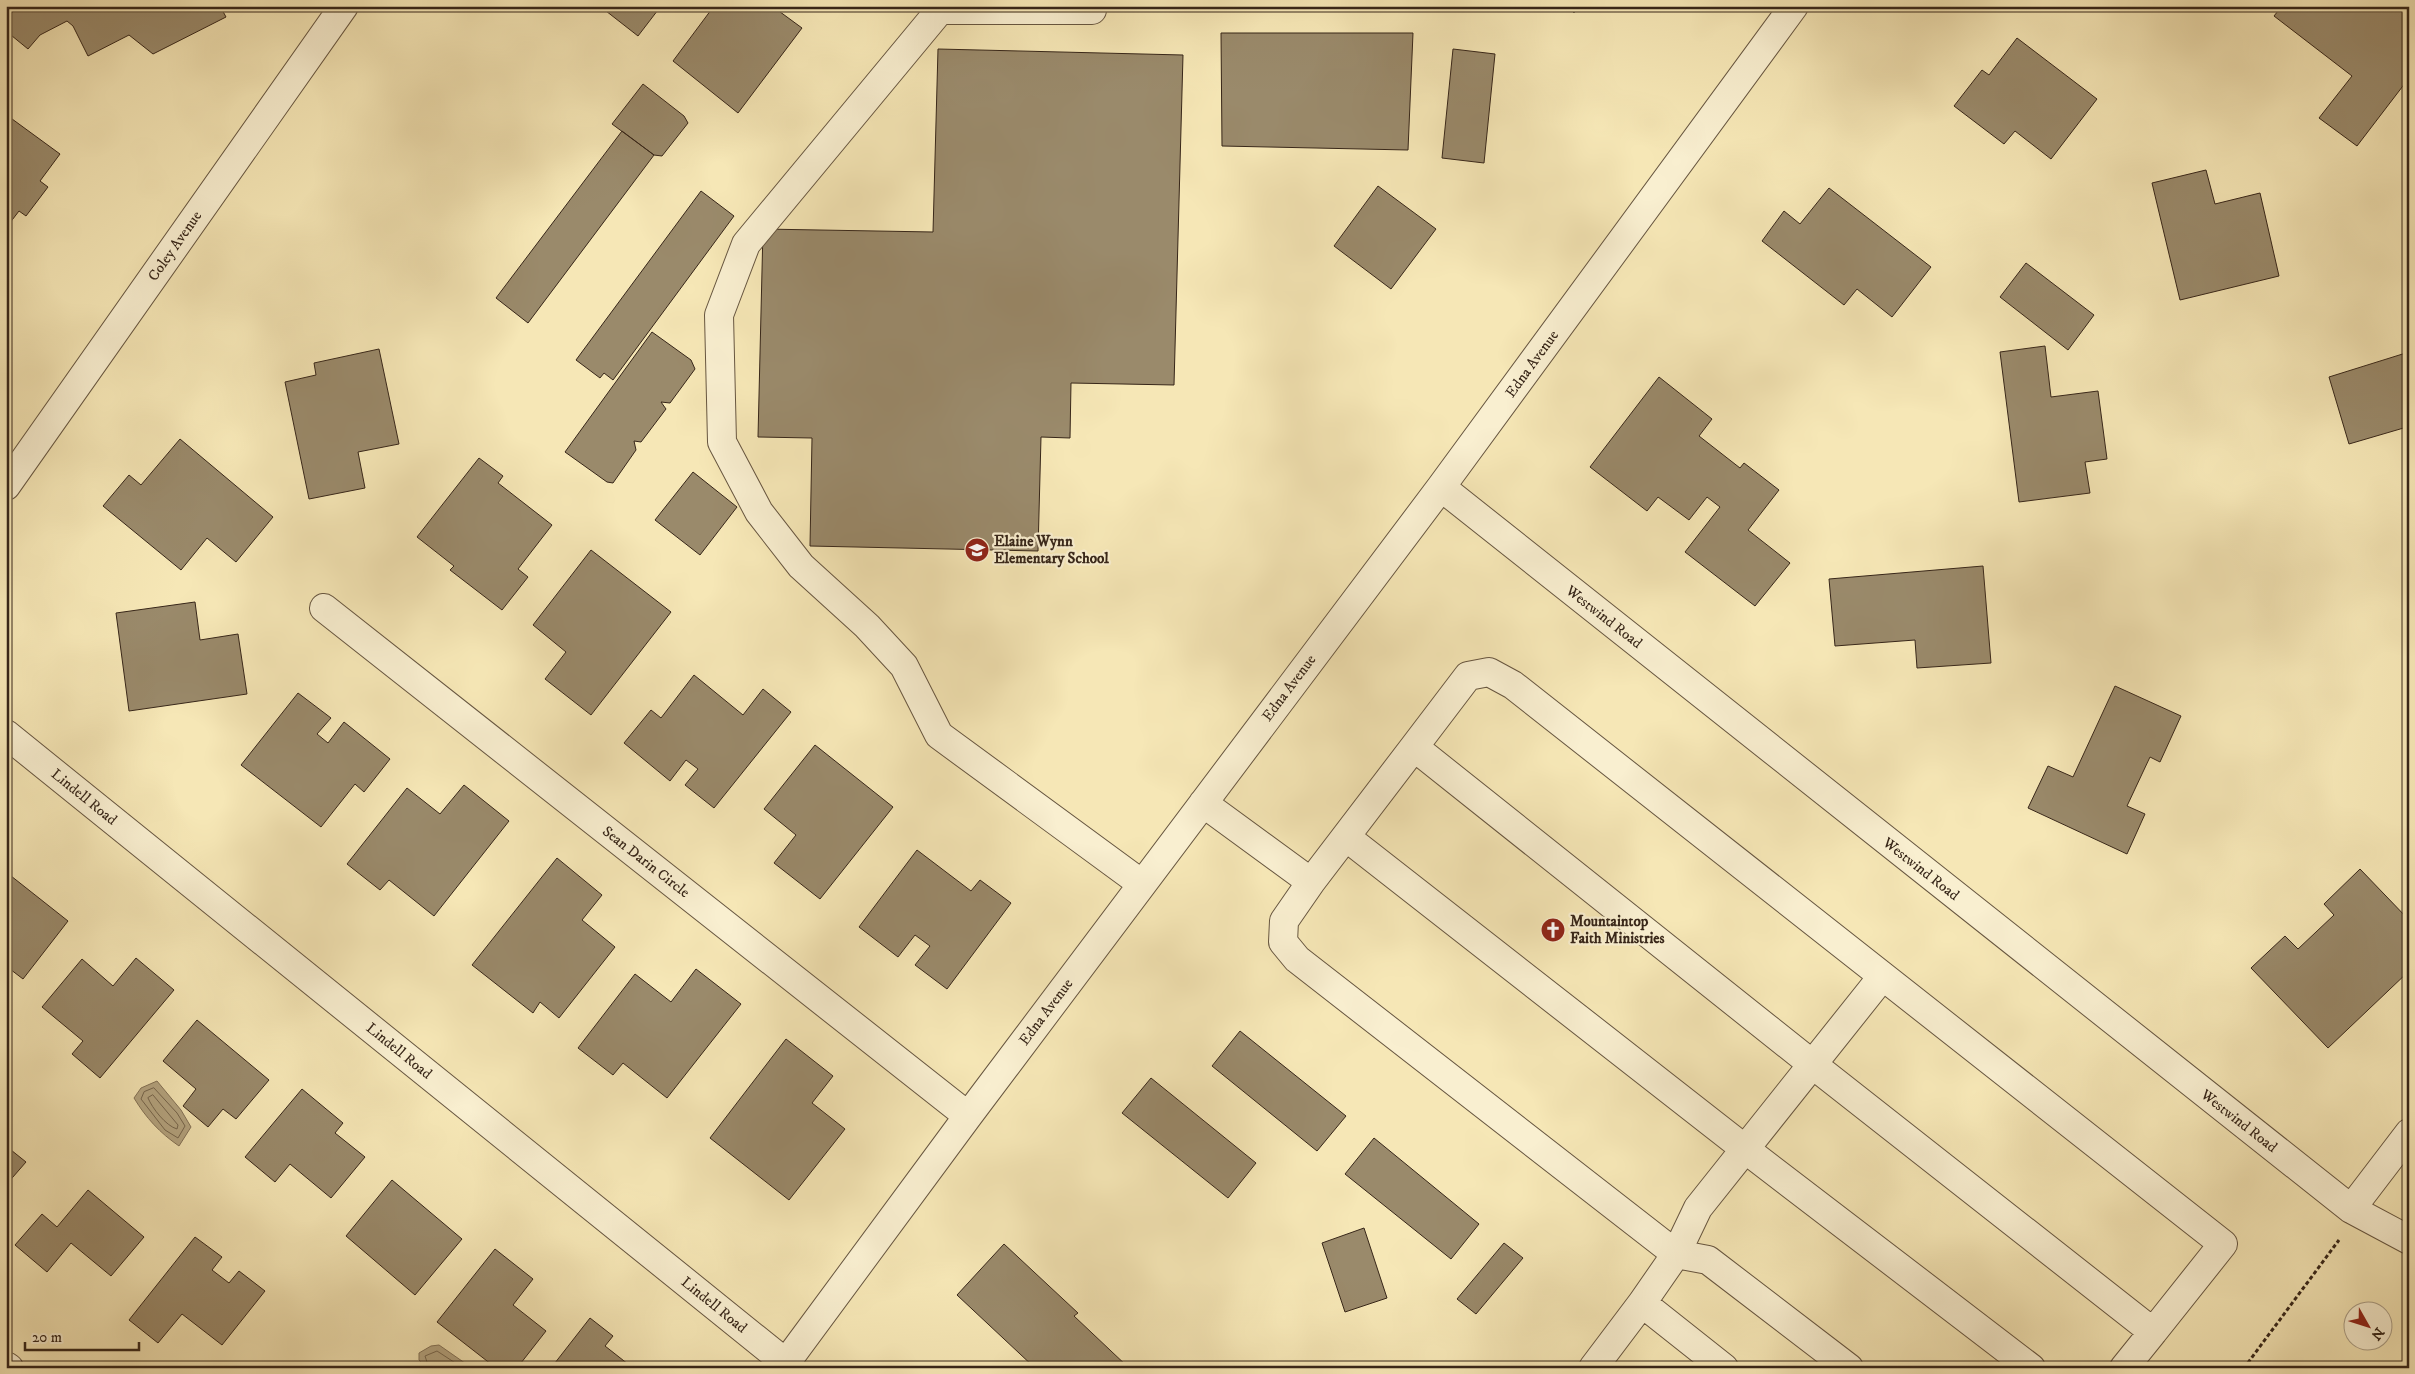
<svg xmlns="http://www.w3.org/2000/svg" width="2415" height="1374" font-family="'IM FELL DW Pica',serif">
  <rect width="100%" height="100%" fill="#f6e7b6"/>
  <filter id="stains"><feTurbulence type="fractalNoise" baseFrequency=".004" numOctaves="4"/><feColorMatrix values="0 0 0 0 .2 0 0 0 0 .09 0 0 0 0 .02 0 0 0 .5 -.17"/></filter>
  <radialGradient id="worn" r=".72"><stop offset=".6" stop-color="#630" stop-opacity="0"/><stop offset="1" stop-color="#630" stop-opacity=".3"/></radialGradient>
  <path fill="#b5a581" stroke="#837257" d="M157,1081L181,1110L191,1127L179,1146C160,1133 146,1118 134,1098L141,1088Z
    M439,1345L472,1368H426L419,1360V1353L431,1346Z"/>
  <g fill="none" stroke-linecap="round" stroke-linejoin="round">
    <path stroke="#76664d" stroke-width="1" d="M154,1088L177,1113L185,1126L178,1138L165,1130L141,1099L144,1092Z
      M153,1095L178,1125L177,1129C166,1126 152,1108 148,1098Z
      M429,1368L425,1356L437,1351L463,1368"/>
  </g>
  <path fill="#9a8a6b" stroke="#372619" d="M6,6H220L226,17L153,54L129,35L88,56L73,26L67,21L40,35L28,49L6,31Z
    M609,6H661L638,36L606,11Z
    M714,6H772L802,28L738,113L673,61Z
    M1567,6H1579L1574,13Z
    M2282,6H2406L2409,9V78L2357,146L2319,118L2352,76L2274,16Z
    M1221,33H1413L1408,150L1222,146Z
    M2017,38L2097,99L2051,159L2015,131L2004,144L1954,106L1982,70L1989,75Z
    M938,49L1183,55L1174,385L1071,383L1070,438L1041,437L1038,551L810,546L812,438L758,437L763,229L933,232Z
    M1453,49L1495,54L1484,163L1442,158Z
    M643,84L684,116L688,123L662,156L654,155L612,124Z
    M8,116L60,154L40,181L48,187L26,216L19,211L6,228V119Z
    M622,131L654,155L528,323L496,298Z
    M2206,170L2215,204L2260,193L2279,276L2180,300L2152,183Z
    M1378,186L1436,229L1391,289L1334,246Z
    M1829,188L1931,267L1892,317L1857,289L1844,305L1762,241L1784,211L1800,224Z
    M701,191L734,216L613,380L604,373L600,378L576,360Z
    M2026,263L2094,315L2068,350L2000,297Z
    M652,332L691,360L695,369L670,403L661,402L666,409L641,442L634,441L636,450L613,483L607,482L565,452Z
    M2045,346L2051,397L2098,391L2107,459L2085,462L2090,493L2019,502L2000,352Z
    M379,349L399,444L358,452L365,488L309,499L285,382L316,375L314,363Z
    M2409,352V434L2407,427L2349,444L2329,377Z
    M1659,377L1712,419L1699,436L1740,468L1744,463L1779,490L1748,530L1790,563L1755,606L1685,552L1720,507L1707,497L1689,520L1658,497L1647,511L1590,467Z
    M180,439L273,517L236,562L207,538L181,570L103,506L129,475L141,485Z
    M479,458L503,476L498,483L552,525L518,569L528,577L502,610L450,570L454,566L417,537Z
    M693,472L737,507L700,555L655,520Z
    M591,550L671,612L591,715L545,679L566,652L533,625Z
    M1983,566L1991,663L1917,668L1915,640L1835,646L1829,579Z
    M195,602L200,640L238,634L247,694L129,711L116,613Z
    M694,675L743,715L763,689L791,712L714,808L685,785L698,769L686,760L670,781L624,743L651,710L661,718Z
    M2115,686L2181,716L2160,762L2150,757L2127,806L2145,814L2127,854L2028,808L2048,766L2073,777Z
    M298,693L331,718L317,734L328,743L344,722L390,759L364,792L355,784L321,827L241,765Z
    M815,745L893,807L820,899L774,863L796,835L764,809Z
    M464,785L509,821L434,916L389,880L380,890L347,864L407,788L440,814Z
    M917,850L971,891L980,880L1011,903L947,989L915,965L930,946L915,935L898,957L859,927Z
    M557,858L602,895L582,920L615,947L559,1018L540,1002L533,1013L472,965Z
    M2360,869L2409,920V971L2328,1048L2251,968L2285,936L2298,949L2334,915L2324,904Z
    M6,872L68,921L23,979L6,966Z
    M136,958L174,990L100,1078L72,1054L83,1041L42,1007L82,959L113,986Z
    M696,969L741,1004L667,1098L623,1063L613,1075L578,1048L635,974L671,1002Z
    M197,1020L269,1080L236,1119L223,1109L208,1127L183,1106L196,1089L163,1061Z
    M1240,1031L1346,1116L1317,1151L1212,1066Z
    M786,1039L833,1076L812,1103L845,1129L789,1200L710,1138Z
    M1151,1078L1256,1163L1228,1198L1122,1113Z
    M302,1089L343,1123L335,1133L365,1157L331,1198L290,1164L275,1182L245,1157Z
    M1374,1138L1479,1224L1451,1259L1345,1174Z
    M6,1146L26,1162L6,1185Z
    M392,1180L462,1239L415,1295L346,1236Z
    M88,1190L144,1237L111,1276L71,1243L47,1272L15,1245L42,1214L57,1227Z
    M1364,1228L1387,1298L1345,1312L1322,1243Z
    M195,1237L222,1257L212,1270L229,1283L239,1271L265,1291L222,1345L182,1314L158,1343L129,1320Z
    M1504,1243L1523,1258L1476,1314L1457,1299Z
    M1004,1244L1078,1313L1074,1316L1129,1368H1035L957,1295Z
    M495,1249L533,1279L513,1305L546,1331L517,1368H496L437,1322Z
    M590,1318L613,1336L605,1346L633,1368H551Z"/>
  <g fill="none" stroke-linecap="round" stroke-linejoin="round">
    <defs>
      <path id="minor" d="M1092,10H940L746,244L719,315L722,442L759,512L801,566L867,626L904,666L939,735L1142,884
        M6,486L344,6
        M1441,487L2351,1209L2409,1240
        M324,608L968,1116
        M6,734L792,1368
        M1203,803L1311,882L1414,747L1812,1064L2153,1332L2223,1244L1513,685L1489,672L1468,676L1414,747
        M1346,837L1745,1149L2031,1368
        M1311,882L1284,921L1283,942L1297,959L1676,1254L1642,1303L1724,1368
        M2351,1209L2409,1133
        M6,1366L9,1368
        M782,1368L968,1116L1441,487L1794,6
        M1593,1368L1642,1303
        M1849,1368L1708,1260L1676,1254L1698,1208L1882,977
        M2124,1368L2153,1332"/>
    </defs>
    <use href="#minor" stroke="#675640" stroke-width="30"/>
    <path stroke="#372619" stroke-width="3" stroke-dasharray="4 2.5" stroke-linecap="butt" d="M2244,1368L2339,1240"/>
    <use href="#minor" stroke="#f9efd0" stroke-width="28"/>
  </g>
  <defs>
    <symbol id="school-disc" viewBox="-11 -11 22 22"><circle r="9.5" fill="#8f2418" stroke="#f9efd0"/><path d="M0-5L7-2L0 1L-7-2ZM-4 1L0 2.5L4 1V4Q0 6-4 4Z" fill="#fff"/></symbol>
    <symbol id="church-disc" viewBox="-11 -11 22 22"><circle r="9.5" fill="#8f2418" stroke="#f9efd0"/><path d="M-1.2-6h2.4v3.5h3.3v2.4h-3.3V6h-2.4V-.1h-3.3v-2.4h3.3Z" fill="#fff"/></symbol>
  </defs>
  <g fill-rule="evenodd">
    <use href="#school-disc" x="963" y="536" width="28" height="28"/>
    <use href="#church-disc" x="1539" y="916" width="28" height="28"/>
  </g>
  <g text-anchor="middle" dominant-baseline="central" stroke-width="4.5" stroke-linejoin="round" paint-order="stroke">
    <g font-size="15" fill="#372619" stroke="#f9efd0">
      <text transform="translate(175 246) rotate(-55)">Coley Avenue</text>
      <text transform="translate(1532 364) rotate(-54)">Edna Avenue</text>
      <text transform="translate(1604 617) rotate(38)">Westwind Road</text>
      <text transform="translate(1289 688) rotate(-53)">Edna Avenue</text>
      <text transform="translate(84 797) rotate(39)">Lindell Road</text>
      <text transform="translate(646 862) rotate(38)">Sean Darin Circle</text>
      <text transform="translate(1921 869) rotate(38)">Westwind Road</text>
      <text transform="translate(1046 1012) rotate(-53)">Edna Avenue</text>
      <text transform="translate(399 1051) rotate(39)">Lindell Road</text>
      <text transform="translate(2239 1121) rotate(38)">Westwind Road</text>
      <text transform="translate(714 1305) rotate(39)">Lindell Road</text>
    </g>
    <g font-size="15" font-weight="bold" fill="#372619" stroke="#f9efd0" text-anchor="start">
      <text x="994" y="541">Elaine Wynn<tspan x="994" dy="17">Elementary School</tspan></text>
      <text x="1570" y="921">Mountaintop<tspan x="1570" dy="17">Faith Ministries</tspan></text>
    </g>
  </g>
  <rect width="2415" height="1374" fill="none" stroke="#f6e7b6" stroke-width="25"/>
  <rect x="8" y="8" width="2400" height="1359" fill="none" stroke="#372619" stroke-width="2.5"/>
  <rect x="12" y="12" width="2390" height="1349" fill="none" stroke="#372619"/>
  <g transform="translate(2368 1326) rotate(129)"><circle r="24" fill="#f9efd0" stroke="#ab9f87"/>
  <path d="M0-4L9 19L0 12L-9 19Z" fill="#8f2418"/>
  <text y="-8" font-size="14" font-weight="bold" text-anchor="middle" fill="#372619">N</text>
  </g>
  <path d="M25 1342v8h114v-8" fill="none" stroke="#372619" stroke-width="2.5"/>
  <text x="32" y="1342" font-size="15" fill="#372619" stroke="#f9efd0" stroke-width="4" paint-order="stroke">20 m</text>
  <rect width="100%" height="100%" filter="url(#stains)"/>
  <rect width="100%" height="100%" fill="url(#worn)"/>
</svg>
